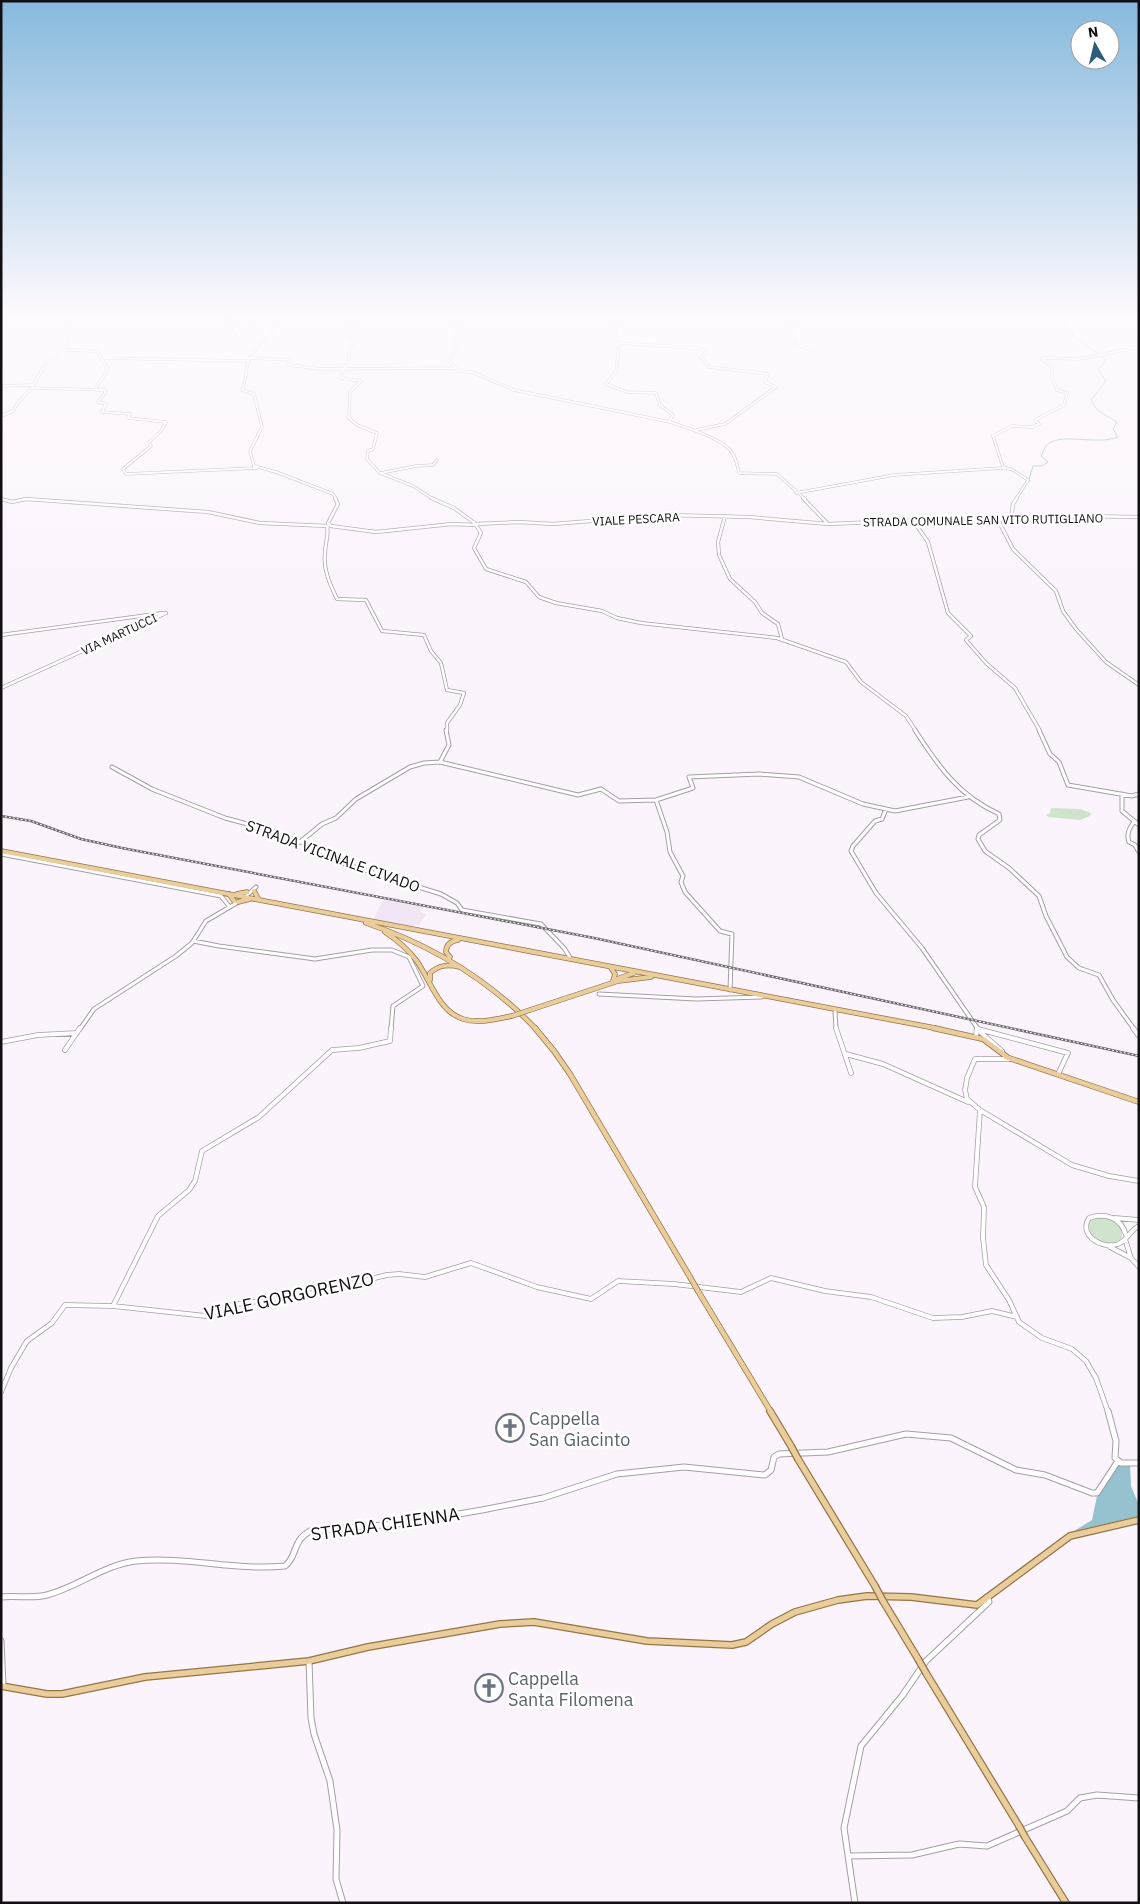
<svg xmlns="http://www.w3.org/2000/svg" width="1140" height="1904" font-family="'IBM Plex Sans',sans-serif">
  <rect width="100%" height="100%" fill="#fcf4fd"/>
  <path fill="#f2e5f5" d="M383,900L423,907L420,912L426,914L419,925H414L412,928L373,920Z"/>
  <path fill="#cfe3cd" d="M1051,808L1080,809L1091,813L1090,816L1080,820L1049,817L1046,815L1050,813Z
    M1104,1217L1115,1221L1122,1229V1238C1111,1251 1080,1238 1090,1220Z"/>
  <path fill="#96c1ce" d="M1130,1464L1131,1486L1139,1505V1516L1074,1531L1092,1520L1097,1496L1117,1466Z"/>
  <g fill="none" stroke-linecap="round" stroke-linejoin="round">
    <path stroke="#96c1ce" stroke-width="1" d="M224,318L228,319L236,335
      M1029,479L1033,466H1042L1048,462L1041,456C1043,453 1044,448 1046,446C1059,431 1096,446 1118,437L1113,429L1117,422L1097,410L1091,400L1106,381L1098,370L1106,360L1073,335V332L1068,328L1063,318
      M1029,482L1030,480"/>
    <defs>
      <path id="minor-far4" d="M280,318C275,335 259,341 251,356C244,368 248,376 242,390L254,394L262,427L250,451L254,466L276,472L333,494L336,499
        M359,318L344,332L347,337L358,340L350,347L349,358L340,378L361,381L350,392L349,418L357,425L377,433L373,449L368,451L367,459L380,473L413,486L433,499
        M455,318L453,341L457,347L449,360L458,371L472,372L514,390L670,422C685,427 717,437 728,448C735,454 737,464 739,473L777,474L805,499
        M617,318L615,337L619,346L616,372L606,384L627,392L656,393L660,405L673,415L669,422
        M790,318L789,325L796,334L794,344L814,350
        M619,343L696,348L703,350L705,353L701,357L709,367L768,374L765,382L776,387L725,424L696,430
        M67,350L97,351L108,370L95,389
        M101,358L248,361
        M251,358L290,360L289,365L320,369L454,368
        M1,386L33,385
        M32,388L105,390V393L98,402L106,404L102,412L130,414L128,418L166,422L161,431L149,442L151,446L123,469L126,474L256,468
        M1,416L13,411L19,401L32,388L47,361L67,350L69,335L66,327L71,318
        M381,473L416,466L433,465L437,460
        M796,493L894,475L1003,468
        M25,499H29
        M1016,499L1028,480L1013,470L1003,467L993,436L1012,426L1033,427L1039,424L1035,420L1064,405L1067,393L1057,390L1052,378V368L1042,358L1080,359L1139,347"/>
      <path id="minor-far3" d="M335,498L338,504L328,523L331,526L376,532L452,524L476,525L481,533L474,548L486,569L526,582L539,597L556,603L602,611L617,618L641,623L777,638L846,662L861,682L906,716L916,731
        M431,498L454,508L476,524
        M803,498L827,523
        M1,499L12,502L26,499L208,512L260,523L328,526
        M725,516L718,542L719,555L730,579L755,602L762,613L778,624L782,639
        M1011,519L1013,504L1017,498
        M998,520L1013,549L1056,591L1063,611L1076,629L1106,662L1139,685
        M914,522L928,542L948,613L971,636L966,640L986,663L1015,688L1040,731
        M476,524L519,522L553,524L666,515L749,517L828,524L971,518L998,520L1079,516L1139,517
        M327,526C329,536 325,543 325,553C323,570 330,584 337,599L366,600L382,631L424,635L431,651L441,663L447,690L464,693L460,705L447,723V731
        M1,635L163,613
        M1,688L166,613"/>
      <path id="minor-far2" d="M915,730C938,766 959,796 999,814L1000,820L979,835L978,839L985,851L1009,868L1039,896L1046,916L1067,957L1079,968L1099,975L1113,1000L1134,1029
        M1039,730L1050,754L1059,762L1068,785L1132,796L1139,794
        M440,762L449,745L446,730
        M112,767L152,789L225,818L270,830L308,845L345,864L441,894L457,903L462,910L541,924L564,948L571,959
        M1122,794V811L1139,825
        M656,800L693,788L689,777L759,774L799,777L863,804L895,811L968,797
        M886,809L882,819L875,821L853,846L851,851L876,893L922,948L978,1029
        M1134,822C1129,828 1126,834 1129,842L1135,845L1139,852
        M300,842L322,824L336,818L356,799L410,767L424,763L440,762L578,795L601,789L619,801L656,800L667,832L670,852L683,876L681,882L685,892L720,931L732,934L730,990
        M1,854L221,896L229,906
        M245,897L256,887
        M193,941L219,946L315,959L372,950H392L409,957L423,986L393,1006L391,1029
        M599,994L696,999L762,997
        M835,1010L836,1029
        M80,1029L94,1009L176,956L192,943L206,921L240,901"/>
      <path id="minor-far1" d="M836,1028L851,1073
        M1133,1028L1139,1036
        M978,1029L1068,1053L1058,1074
        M978,1030L1002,1051
        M976,1036L977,1028
        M1,1042L38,1035L77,1033
        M65,1050L80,1028
        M846,1054L883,1064L968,1102
        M1011,1059H975L967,1078L965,1090L967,1099L980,1110L975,1187L984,1207L983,1238L986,1265L1009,1300L1019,1322L1042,1338L1072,1349L1086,1361L1096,1378L1108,1412
        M980,1110L1072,1165L1109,1176L1139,1181
        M1115,1218L1139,1220
        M1126,1235C1121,1218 1106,1212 1089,1218C1078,1235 1102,1250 1118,1244C1127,1241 1130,1230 1139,1226
        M1110,1247L1131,1258L1125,1239
        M1131,1258L1139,1267
        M113,1306L158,1216L189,1190L195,1181L202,1151L259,1117L332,1050L359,1048L390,1041L391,1028
        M1,1392L11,1368L27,1341L52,1323L65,1305L113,1306L206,1316L232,1305L308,1294L387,1275L399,1274L425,1277L471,1263L537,1287L591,1299L618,1281L674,1284L741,1292L771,1278L825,1291L871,1297L933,1318L962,1317L992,1311L1017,1317"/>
      <path id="minor" d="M1108,1411L1116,1441L1115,1458L1121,1463H1139
        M1,1597C16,1595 32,1599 47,1595C78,1587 103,1565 136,1561C186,1556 235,1571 285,1566C298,1556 291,1542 310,1531L407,1523L482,1510L543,1498L617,1474L684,1467L765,1475L771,1470L774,1457L779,1454L828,1452L906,1434L951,1438L1016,1470L1045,1475L1092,1493H1097L1118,1461
        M1,1641L3,1685
        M309,1661L311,1718L314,1734L330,1781L337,1830L336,1879L343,1903
        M849,1856L912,1855L959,1844L987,1846L1067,1811L1080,1798L1097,1795L1139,1798
        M855,1903L844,1828L861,1746L902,1696L926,1661L989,1602L988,1598"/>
      <path id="major-far2" d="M1,851L940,1029
        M254,891L258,898
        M229,894L234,901
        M237,894L247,892
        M238,902L250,899
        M366,923C432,945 488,979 536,1029
        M385,932C397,940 407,948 416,960C430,979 438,1011 463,1019C479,1024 496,1019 512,1016
        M450,957L446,952C446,944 451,941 458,940
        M611,968L615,974L613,981
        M430,980V973C439,965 448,964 460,967
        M614,980L634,973
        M530,1010L618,981L651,977"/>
      <path id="major-far1" d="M535,1028L554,1051L570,1074L690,1277
        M933,1028L983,1039L1007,1057
        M1006,1057L1139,1102
        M698,1291L771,1412"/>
      <path id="major" d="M770,1411L791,1446
        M798,1459L875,1586
        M883,1601L918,1659
        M926,1673L1019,1826
        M1,1686L47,1694H62L145,1677L309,1661L368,1647L500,1624L534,1622L647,1641L732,1645L746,1642L772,1624L795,1612L838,1600L867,1596L911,1597L977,1605L1070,1536L1139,1520
        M1025,1837L1066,1903"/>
    </defs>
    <use href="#minor-far4" stroke="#a59ea6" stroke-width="3"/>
    <use href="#minor-far3" stroke="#a59ea6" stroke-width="4"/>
    <use href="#minor-far2" stroke="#a59ea6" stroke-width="5"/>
    <use href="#minor-far1" stroke="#a59ea6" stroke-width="5.5"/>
    <use href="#minor" stroke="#a59ea6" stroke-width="7"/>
    <use href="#major-far2" stroke="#957541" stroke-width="5.5"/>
    <use href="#major-far1" stroke="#957541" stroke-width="6"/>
    <use href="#major" stroke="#957541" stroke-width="8"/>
    <use href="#minor-far4" stroke="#fff" stroke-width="2"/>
    <use href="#minor-far3" stroke="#fff" stroke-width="2.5"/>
    <use href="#minor-far2" stroke="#fff" stroke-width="3"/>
    <use href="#minor-far1" stroke="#fff" stroke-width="4"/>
    <use href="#minor" stroke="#fff" stroke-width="5"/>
    <use href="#major-far2" stroke="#eacd9d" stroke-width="4"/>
    <use href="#major-far1" stroke="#eacd9d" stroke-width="4.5"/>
    <use href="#major" stroke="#eacd9d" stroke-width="5.5"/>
    <defs>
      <path id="rail" d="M1,816L31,821L81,839L122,848L594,938L1139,1056"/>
    </defs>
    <use href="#rail" stroke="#6e696f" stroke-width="2.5"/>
    <use href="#rail" stroke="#fff" stroke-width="1" stroke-dasharray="2" stroke-linecap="butt"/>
    <defs>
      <path id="major-bridge-far2" d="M512,1016L530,1010"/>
      <path id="major-bridge-far1" d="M690,1277L698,1291"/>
      <path id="major-bridge" d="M791,1446L798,1459
        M875,1586L883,1601
        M918,1659L926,1673
        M1019,1826L1025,1837"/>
    </defs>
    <use href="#major-bridge-far2" stroke="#957541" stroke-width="5.5" stroke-linecap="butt"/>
    <use href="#major-bridge-far1" stroke="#957541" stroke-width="6" stroke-linecap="butt"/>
    <use href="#major-bridge" stroke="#957541" stroke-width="8" stroke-linecap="butt"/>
    <use href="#major-bridge-far2" stroke="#eacd9d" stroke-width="4"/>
    <use href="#major-bridge-far1" stroke="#eacd9d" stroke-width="4.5"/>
    <use href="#major-bridge" stroke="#eacd9d" stroke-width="5.5"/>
  </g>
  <linearGradient id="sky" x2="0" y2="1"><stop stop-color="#87b9de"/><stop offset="0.54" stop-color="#fefafe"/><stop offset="1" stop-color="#fefafe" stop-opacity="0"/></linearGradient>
  <rect width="1140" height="585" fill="url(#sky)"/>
  <defs>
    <symbol id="church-ring" viewBox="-11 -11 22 22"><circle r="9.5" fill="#fff" stroke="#6b7280" stroke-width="1.5"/><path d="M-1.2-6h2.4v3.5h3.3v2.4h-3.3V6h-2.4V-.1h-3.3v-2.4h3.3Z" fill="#6b7280"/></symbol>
  </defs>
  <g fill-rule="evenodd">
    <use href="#church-ring" x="494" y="1412" width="32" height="32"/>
    <use href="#church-ring" x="473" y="1672" width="32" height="32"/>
  </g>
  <g text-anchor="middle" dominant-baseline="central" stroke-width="5" stroke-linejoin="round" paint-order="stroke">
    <g font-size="12" fill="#120f12" stroke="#fff">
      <text transform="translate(636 519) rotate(-3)">VIALE PESCARA</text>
      <text transform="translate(983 520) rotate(-1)">STRADA COMUNALE SAN VITO RUTIGLIANO</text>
      <text transform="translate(119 634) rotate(-25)">VIA MARTUCCI</text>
    </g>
    <g font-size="15" fill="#120f12" stroke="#fff">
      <text transform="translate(333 856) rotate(20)">STRADA VICINALE CIVADO</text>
    </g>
    <g font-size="18" fill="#120f12" stroke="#fff">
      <text transform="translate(289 1296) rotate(-12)">VIALE GORGORENZO</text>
      <text transform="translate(385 1524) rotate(-8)">STRADA CHIENNA</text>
    </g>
    <g font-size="18" fill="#5b616d" stroke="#fff" text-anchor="start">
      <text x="529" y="1418">Cappella<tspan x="529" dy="21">San Giacinto</tspan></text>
      <text x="508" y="1678">Cappella<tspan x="508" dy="21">Santa Filomena</tspan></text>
    </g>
  </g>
  <rect width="1140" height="1904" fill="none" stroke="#120f12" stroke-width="5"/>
  <g transform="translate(1095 45) rotate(352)"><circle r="24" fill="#ffffff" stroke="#a09fa0"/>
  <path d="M0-4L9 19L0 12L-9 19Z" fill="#2b5d7b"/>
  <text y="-8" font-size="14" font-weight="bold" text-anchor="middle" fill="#120f12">N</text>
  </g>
</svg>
